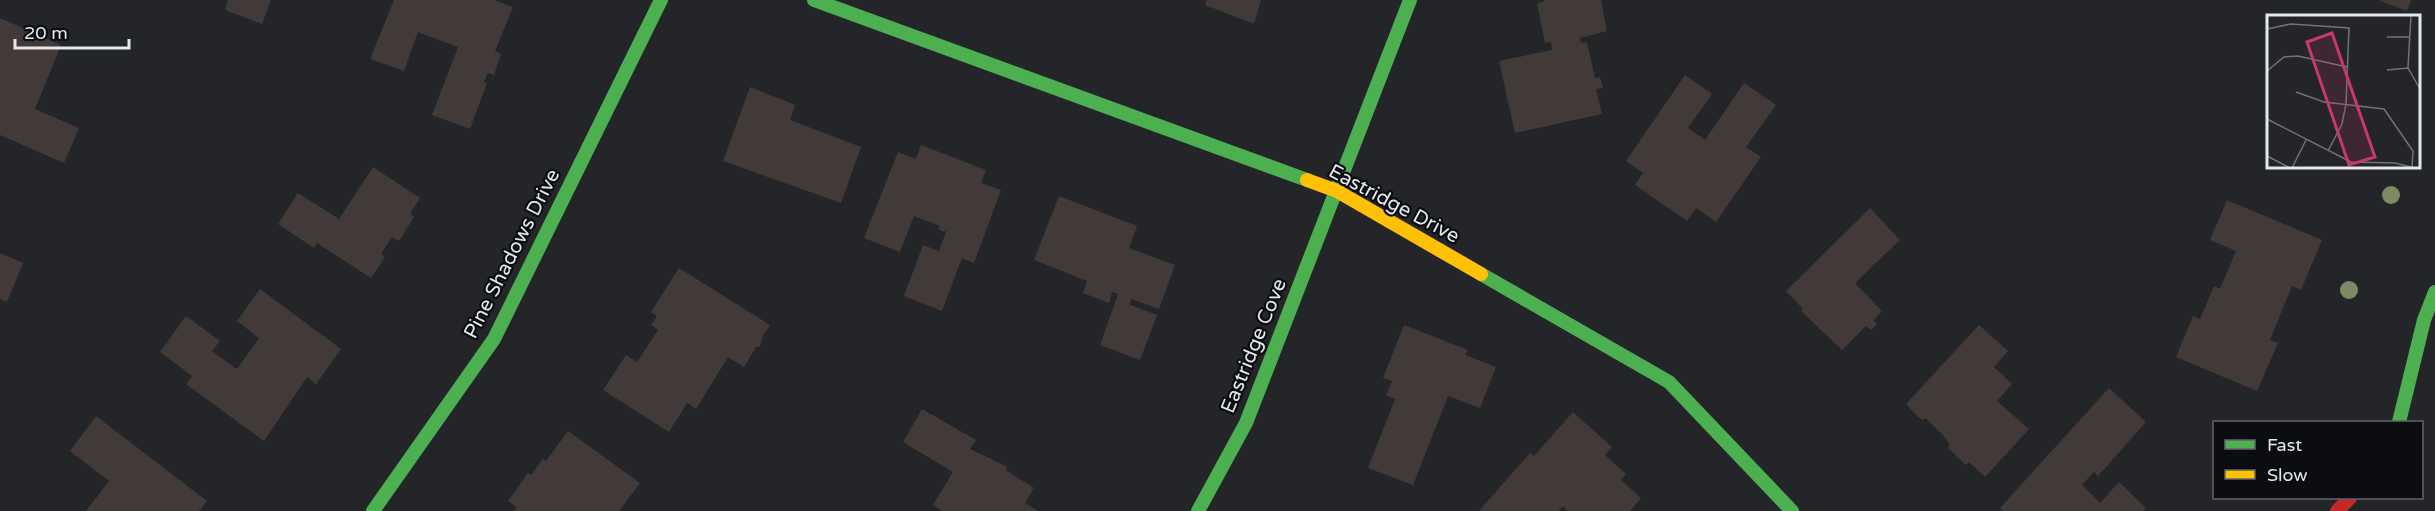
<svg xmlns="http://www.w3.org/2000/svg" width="2435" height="511" font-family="'Varela Round',sans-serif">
  <rect width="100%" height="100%" fill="#242529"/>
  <path fill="#423a38" d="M228,0H271L262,24L225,10Z
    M394,0H494L513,7L495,51L501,54L494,75L488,73L484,82L487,83L470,129L432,115L458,47L418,32L404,71L370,59Z
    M1207,0H1261L1254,24L1205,5Z
    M1546,0H1601L1607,31L1580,38L1581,43L1587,42L1595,78L1600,77L1603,88L1596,89L1602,114L1515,133L1499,61L1552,50L1551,42L1545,43L1537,4Z
    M2378,0H2411L2407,11Z
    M0,18L61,45L35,109L79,128L64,163L0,135Z
    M1685,75L1712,94L1688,128L1705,140L1744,83L1776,105L1746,147L1761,157L1716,222L1696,208L1687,221L1635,185L1643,173L1626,161Z
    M750,87L795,105L790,120L861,147L841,203L723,161Z
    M921,145L986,170L981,183L1001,190L974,263L962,258L942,311L904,296L923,245L939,251L947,229L944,232L938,229L940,226L914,216L900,252L864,238L898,152L916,159Z
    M373,167L420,198L410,214L414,217L399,241L392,237L381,254L385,257L371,278L317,243L314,248L278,224L298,193L339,219Z
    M1059,196L1137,226L1129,248L1175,265L1159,309L1131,299L1130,305L1157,315L1140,360L1100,345L1118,294L1112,292L1109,303L1083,293L1087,281L1034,260Z
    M2227,200L2322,240L2301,290L2292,286L2270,340L2278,343L2257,391L2176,357L2193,316L2200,319L2214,286L2220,289L2236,251L2210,240Z
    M1870,208L1900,240L1855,283L1882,311L1874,320L1877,324L1871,330L1866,326L1842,350L1801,311L1803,309L1786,291Z
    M0,253L23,263L7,302L0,299Z
    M679,268L770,325L762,337L760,347H756L744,367L728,357L696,409L687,403L669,432L603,390L626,355L637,362L658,330L651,325L657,316L651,312Z
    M260,289L341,349L316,384L307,377L264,441L186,384L192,376L160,352L186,316L220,341L212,351L237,369L259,338L237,321Z
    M1404,325L1468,350L1465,355L1496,367L1480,408L1448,396L1413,485L1368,468L1395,399L1386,395L1392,381L1383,378Z
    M1979,325L2008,351L1994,367L2012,384L1997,401L2029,429L1985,477L1969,462L1966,465L1948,448L1950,445L1942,434L1925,418L1923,420L1918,417L1906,404Z
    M2109,388L2146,422L2098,476L2094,472L2082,485L2100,503L2119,482L2146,508L2143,511H2004L2000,508Z
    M922,409L976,440L970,449L1006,466L1007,471L1034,488L1025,503L1038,511H943L933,505L953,472L903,442Z
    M1573,412L1612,447L1605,455L1626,474L1621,480L1641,498L1630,511H1568L1563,506L1559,511H1479L1530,453L1534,456Z
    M96,416L207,501L199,511H86L109,481L70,451Z
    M568,431L640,483L619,511H514L517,507L508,501L528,473L531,475L543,459L546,461Z"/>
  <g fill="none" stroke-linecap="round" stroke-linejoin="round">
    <path stroke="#4caf50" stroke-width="14" d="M814,0L1307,180
      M1481,274L1669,382L1792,511
      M2399,422L2424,320L2435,292
      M373,511L494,339L661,0
      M1198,511L1246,423L1410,0"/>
    <path stroke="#ffc107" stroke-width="14" d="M1307,180L1337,191L1481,274"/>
    <path stroke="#c62828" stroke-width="14" d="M2337,511L2350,498"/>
  </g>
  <g fill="#7e8a62">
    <circle cx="2391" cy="195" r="9"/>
    <circle cx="2349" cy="290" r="9"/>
  </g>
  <g text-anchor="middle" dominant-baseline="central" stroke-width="4.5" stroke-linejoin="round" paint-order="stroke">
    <g font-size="20" fill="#e4e7ec" stroke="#0c0d11">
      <text transform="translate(1394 204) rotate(28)">Eastridge Drive</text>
      <text transform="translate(512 254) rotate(-63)">Pine Shadows Drive</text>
      <text transform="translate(1254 346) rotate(-68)">Eastridge Cove</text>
    </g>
  </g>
  <g transform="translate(2267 15)">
    <rect width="153" height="153" fill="#242529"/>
    <path fill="none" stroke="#717377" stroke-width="1.5" d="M144,0L141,53L153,74M0,14L24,9L82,13L79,89L75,109L61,136M120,22H143M120,55L141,53M0,56L17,42L31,41L80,52M29,77L57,87L117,94L146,136L145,153M0,104L84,147L128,148L148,153M0,141L23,153M25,153L39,125"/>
    <path fill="#c73771" fill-opacity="0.15" stroke="#c73771" stroke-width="3" d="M65,18L108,142L82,150L40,27Z"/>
    <rect width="153" height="153" fill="none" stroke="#e4e7ec" stroke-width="3"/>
  </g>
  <rect x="2213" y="421" width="210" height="78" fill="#0c0d11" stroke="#626469" stroke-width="1.5"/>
  <rect x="2225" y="440" width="30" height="9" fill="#4caf50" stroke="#626469" stroke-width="1.5"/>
  <text x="2267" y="451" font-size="18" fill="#e4e7ec">Fast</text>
  <rect x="2225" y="470" width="30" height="9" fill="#ffc107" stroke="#626469" stroke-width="1.5"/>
  <text x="2267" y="481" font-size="18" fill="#e4e7ec">Slow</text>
  <path d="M15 39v9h114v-9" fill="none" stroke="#e4e7ec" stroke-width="3"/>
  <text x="24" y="39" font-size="18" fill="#e4e7ec" stroke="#0c0d11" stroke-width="4.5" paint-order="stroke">20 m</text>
</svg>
